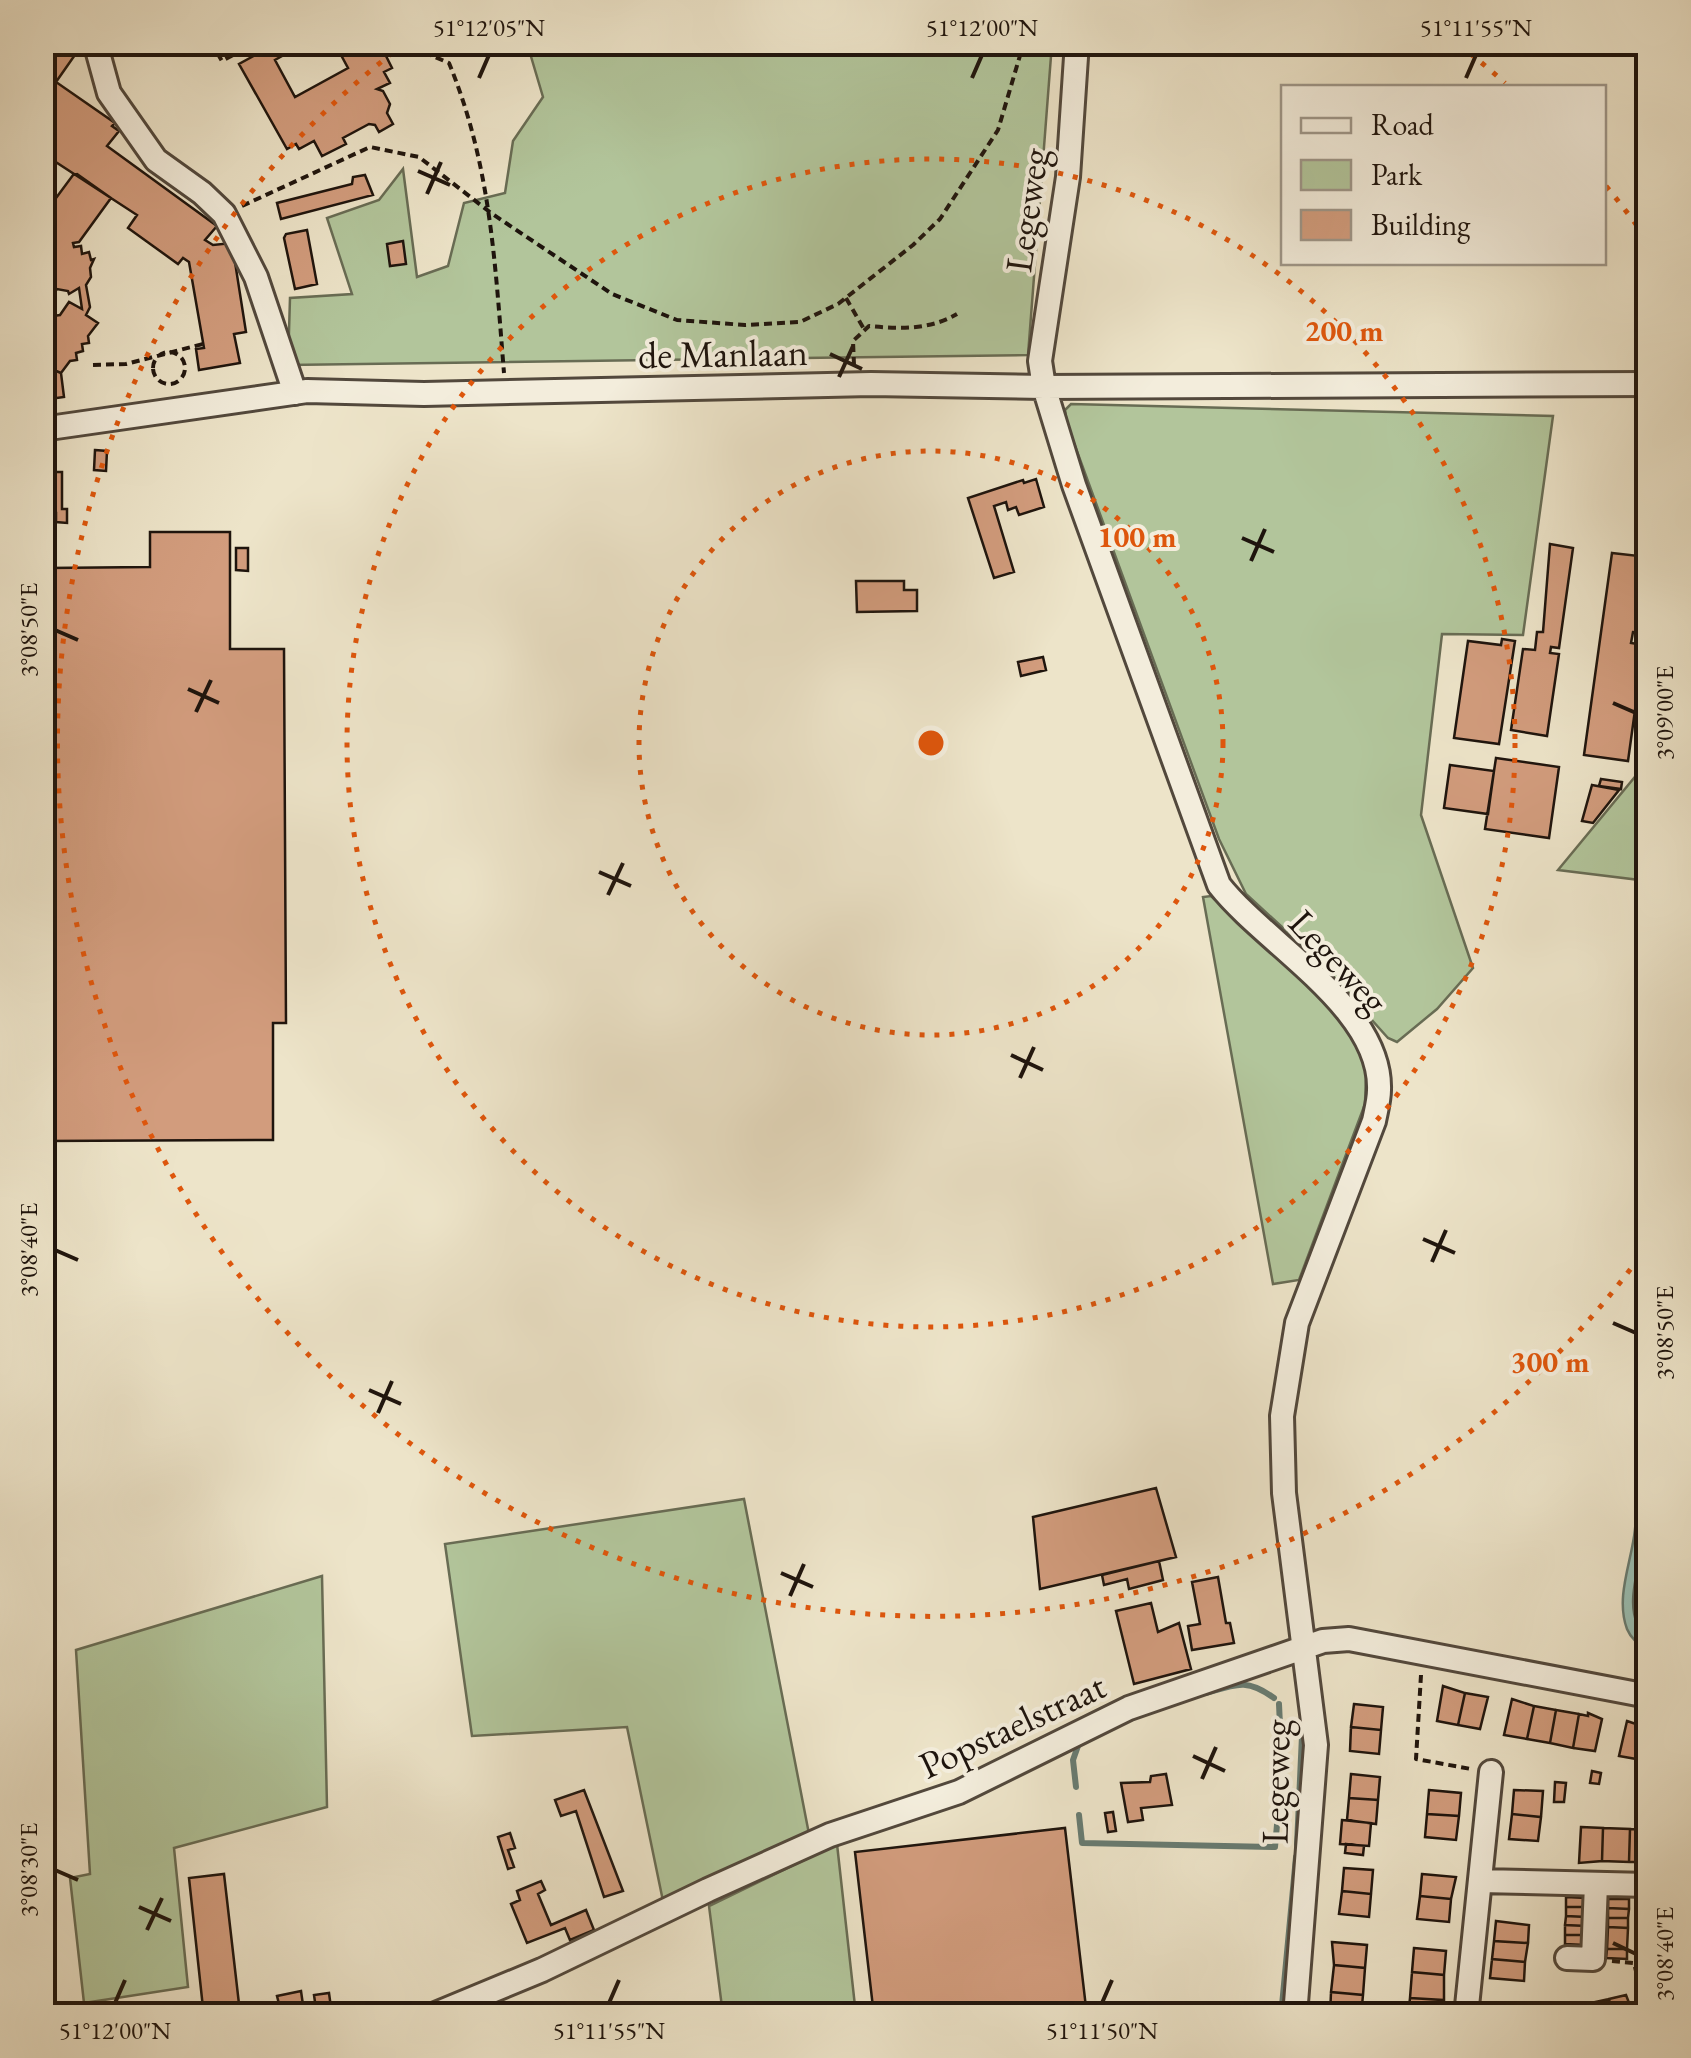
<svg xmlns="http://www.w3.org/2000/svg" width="1691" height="2058" font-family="'EB Garamond',serif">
  <rect width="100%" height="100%" fill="#ede4c9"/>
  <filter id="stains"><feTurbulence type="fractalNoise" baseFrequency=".002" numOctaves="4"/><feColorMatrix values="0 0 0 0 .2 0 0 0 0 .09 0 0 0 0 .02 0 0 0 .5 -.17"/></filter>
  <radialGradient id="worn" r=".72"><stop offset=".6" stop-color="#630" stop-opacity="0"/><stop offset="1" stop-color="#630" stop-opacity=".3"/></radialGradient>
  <path fill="#b2c59b" stroke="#686c54" stroke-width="2.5" d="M527,43H1052L1028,355L288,365L290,298L352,294L327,218L379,200L403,169L417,277L448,266L464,203L505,193L513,141L543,97Z
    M1071,404L1553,416L1523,635L1442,634L1421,815L1473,968L1437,1009L1397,1042L1388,1038L1318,960L1246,894L1219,839L1067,424L1065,410Z
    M1648,761V881L1558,870Z
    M1211,896L1331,1005L1358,1039L1366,1073L1365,1104L1299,1280L1273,1284L1203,897Z
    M744,1499L809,1834L663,1901L627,1727L472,1736L445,1544Z
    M322,1576L327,1807L174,1848L188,1987L84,2003L70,1878L90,1874L76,1650Z
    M837,1844L856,2015H723L709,1906Z"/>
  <path fill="#9abfb3" stroke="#687b71" stroke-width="2.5" d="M1648,1421V1651C1640,1645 1631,1639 1627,1629C1615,1597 1632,1561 1635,1529C1639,1492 1641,1457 1648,1421Z"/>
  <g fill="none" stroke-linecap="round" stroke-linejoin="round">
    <path stroke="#5c6a60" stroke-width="2.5" d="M1648,1473C1647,1492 1647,1512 1645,1530C1642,1563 1618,1613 1648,1638"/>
    <path stroke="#687b71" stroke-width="6" d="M1206,1693C1236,1684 1247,1678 1274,1698
      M1076,1787L1073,1760L1079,1743
      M1079,1815L1082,1843L1275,1847L1282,1769L1279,1704
      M1297,1845L1302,1736
      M1281,2016L1296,1857"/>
  </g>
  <path fill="#d29c7d" stroke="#1e140d" stroke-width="2.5" d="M42,42H65L77,52L56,82L115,123L112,126L119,131L107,146L217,226L205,240L213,245L232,243L246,332L234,334L240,363L199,370L196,349L204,348L189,262L183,258L178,264L128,228L137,215L42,153Z
    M279,42H307L275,60L295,97L348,68L334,42H379L392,68L384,72L390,83L377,89L383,91L390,104L387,113L393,124L379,132L375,125L369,124L343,138L346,144L322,156L314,141L299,149L296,144L287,149L239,64Z
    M77,174L111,198L79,242L73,243L74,247L81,246L82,254L89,252L91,260L94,259L90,268L91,277L86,285L90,307L86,315L98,323L88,336L89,343L82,344L83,351L76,353L77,360L70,361L61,373L42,365V333L47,332L46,325L53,324V316L60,315L69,302L82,309L79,288L69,294L68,291L57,289L42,309V217L73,175Z
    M365,175L373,195L281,219L277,203L352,184L353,177Z
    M307,230L317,284L295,289L284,238L286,234Z
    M403,241L406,264L390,266L387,244Z
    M42,365L61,373L64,397L42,400Z
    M95,450L107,451L106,471L94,470Z
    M42,472H62V509H67V523L56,522V513H42Z
    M1036,479L1044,507L1019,515L1016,507L1008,510L1006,502L994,506L1014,572L994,578L968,498L1023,480L1024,483Z
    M150,532H230V649H284L286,1023H273V1140L42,1141V626H47V568L150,567Z
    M1550,544L1573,548L1559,648L1551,647L1550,653L1559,654L1547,736L1511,730L1523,649L1535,650L1537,632H1543Z
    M236,548H248V571L236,570Z
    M1612,553L1648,557V633L1633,632L1631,643L1644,645L1628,761L1584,755Z
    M856,581H904V590H917V611L857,612Z
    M1502,639L1515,641L1499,744L1454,738L1468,641L1501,645Z
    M1043,657L1046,670L1021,676L1018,662Z
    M1496,758L1559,767L1549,838L1485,829Z
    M1450,765L1494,771L1488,814L1444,808Z
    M1601,779L1622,782L1621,789L1599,786Z
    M1592,785L1619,790L1593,823L1582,821Z
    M1156,1488L1176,1557L1040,1589L1033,1517Z
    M1159,1561L1163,1580L1129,1589L1127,1579L1104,1585L1102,1575Z
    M1218,1577L1226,1623H1230L1234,1643L1192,1650L1188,1626L1200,1624L1192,1582Z
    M1151,1603L1158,1632L1179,1623L1191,1669L1134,1684L1116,1611Z
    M1443,1686L1465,1693L1458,1725L1437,1721Z
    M1465,1693L1488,1697L1480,1729L1458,1725Z
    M1512,1699L1534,1706L1527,1739L1504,1735Z
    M1354,1704L1383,1707L1381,1730L1351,1727Z
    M1534,1706L1556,1710L1550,1743L1527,1739Z
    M1556,1710L1579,1714L1573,1748L1550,1743Z
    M1588,1713L1602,1719L1595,1751L1573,1748L1579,1714L1588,1716Z
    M1627,1721L1648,1728L1642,1760L1619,1756Z
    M1351,1727L1381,1730L1379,1754L1350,1751Z
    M1648,1728V1761L1642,1760Z
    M1592,1771L1601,1773L1599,1784L1590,1783Z
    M1166,1774L1172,1805L1141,1808L1143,1820L1128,1822L1121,1783L1150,1782L1151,1776Z
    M1351,1774L1380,1777L1378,1800L1349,1798Z
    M1555,1782L1566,1783L1564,1802H1554Z
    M584,1790L623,1891L604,1897L576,1811L561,1816L555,1800Z
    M1429,1790L1461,1793L1459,1816L1427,1814Z
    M1514,1790L1543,1791L1541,1817L1512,1814Z
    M1349,1798L1378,1800L1376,1824L1347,1820Z
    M1113,1812L1116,1831L1108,1832L1105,1813Z
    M1427,1814L1459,1816L1456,1840L1425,1837Z
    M1512,1814L1541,1817L1538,1841L1509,1839Z
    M1342,1820L1371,1823L1369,1846L1340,1844Z
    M1581,1827L1603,1828L1602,1861L1579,1863Z
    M1065,1828L1087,2016H874L855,1852Z
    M1603,1828L1630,1829L1629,1862L1602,1861Z
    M1630,1829L1648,1830V1862H1629Z
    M510,1833L515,1848L508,1850L514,1867L508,1869L498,1837Z
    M1346,1844L1364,1846L1363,1855L1345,1853Z
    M1344,1868L1373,1870L1371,1894L1342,1891Z
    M224,1874L239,2004L203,2008L189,1878Z
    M1422,1874L1456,1877L1451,1899L1420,1896Z
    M541,1881L545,1890L538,1894L551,1925L586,1910L594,1930L570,1940L565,1928L527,1943L511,1904L520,1900L517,1891Z
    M1342,1891L1371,1894L1369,1917L1339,1914Z
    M1420,1896L1451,1899L1449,1922L1417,1919Z
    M1566,1897L1587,1898L1586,1907H1566Z
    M1608,1899H1629V1909L1608,1908Z
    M1566,1907H1586V1917L1566,1916Z
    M1608,1908L1629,1909L1628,1918H1608Z
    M1566,1916L1586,1917V1926L1565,1925Z
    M1608,1918H1628V1928L1608,1927Z
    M1496,1921L1529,1925L1528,1943L1494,1941Z
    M1565,1925L1586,1926L1585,1935H1565Z
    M1608,1927L1628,1928L1627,1949H1607Z
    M1565,1935H1585V1945L1565,1944Z
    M1494,1941L1528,1943L1525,1962L1492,1959Z
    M1332,1942L1367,1945L1365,1968L1334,1965Z
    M1414,1948L1446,1951L1444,1975L1412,1972Z
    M1607,1949H1627V1959L1606,1958Z
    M1492,1959L1525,1962L1524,1981L1490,1978Z
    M1334,1965L1365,1968L1363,1995L1331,1992Z
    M1412,1972L1444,1975V2000L1410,1998Z
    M301,1991L303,2005L297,2007L299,2016H282L277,1996Z
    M1331,1992L1363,1995L1361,2016H1330Z
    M329,1993L332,2015L317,2016L314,1995Z
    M1626,1995L1634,2016H1613L1609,1999Z
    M1410,1998L1442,2000L1440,2016H1408Z
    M1609,1999L1613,2016H1594L1591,2003Z
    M1591,2003L1594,2016H1573L1572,2008Z
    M1494,2005L1525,2009V2016H1490Z"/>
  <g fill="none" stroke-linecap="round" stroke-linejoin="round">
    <defs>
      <path id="minor" d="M95,42L109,93L156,160L202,193L224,214L256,277L295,393
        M1077,42L1068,177L1040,361L1044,387L1074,485L1219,885C1265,944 1382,1008 1379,1090C1379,1100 1376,1111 1374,1121L1297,1323L1282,1416L1284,1493L1316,1745L1295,2016
        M42,429L307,391L424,394L871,384L1044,387L1648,384
        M1480,1881L1648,1885
        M1567,1958L1593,1959L1596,1884
        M431,2016L542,1970L708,1890L830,1835L959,1792L1129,1708L1323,1641L1349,1639L1648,1696
        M1466,2016L1491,1772"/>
    </defs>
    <use href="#minor" stroke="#52483c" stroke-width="28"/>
    <path stroke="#1e140d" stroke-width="4" stroke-dasharray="8 5" stroke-linecap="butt" d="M211,42L222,61L257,42
      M400,42L449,63C491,165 495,264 504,373
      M242,206L370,147L419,157L491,213L612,294L677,320L745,325L800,322L838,304L913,245L940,219L998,130L1024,42
      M846,298L864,329
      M153 368a16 16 0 1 1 32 0a16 16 0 1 1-32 0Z
      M93,365L126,364L203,344
      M854,365L853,341L869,326C899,329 930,330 957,314
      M1421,1675L1416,1759L1471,1769
      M1612,1961L1634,1963L1647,2016"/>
    <use href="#minor" stroke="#f3eddc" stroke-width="22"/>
  </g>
  <path fill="none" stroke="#1e140d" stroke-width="4" d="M479,78L489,55M972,78L982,55M1466,78L1476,55M418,171L450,185M427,194L441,162M830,354L862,369M839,377L853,346M1242,538L1274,552M1251,561L1265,529M55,630L78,640M188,689L219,703M1613,703L1636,713M196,712L211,680M599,872L631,886M608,895L623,863M1011,1055L1043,1070M1020,1078L1034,1047M1423,1239L1455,1253M55,1250L78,1260M1432,1262L1446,1230M1613,1323L1636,1333M369,1390L401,1404M378,1413L392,1381M781,1573L813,1587M790,1596L804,1564M1193,1756L1225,1771M1202,1779L1216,1747M55,1870L78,1880M139,1907L171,1921M147,1930L162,1898M1613,1943L1636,1954M115,2003L125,1980M609,2003L619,1980M1102,2003L1112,1980"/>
  <g fill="none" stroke="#de560c" stroke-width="5" stroke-dasharray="5 10">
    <circle cx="931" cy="743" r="292"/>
    <circle cx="931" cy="743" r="584"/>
    <path d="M1648 1245A875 875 0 1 1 404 44M1458 44A875 875 0 0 1 1505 83M1606 186A875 875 0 0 1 1648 241"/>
  </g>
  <g text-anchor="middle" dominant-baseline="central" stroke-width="8" stroke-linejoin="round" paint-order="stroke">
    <g font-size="38" fill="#1e140d" stroke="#f3eddc">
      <text transform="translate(1026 210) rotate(-82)">Legeweg</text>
      <text transform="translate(723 353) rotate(-1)">de Manlaan</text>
      <text transform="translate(1339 961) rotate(47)">Legeweg</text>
      <text transform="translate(1012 1725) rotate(-25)">Popstaelstraat</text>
      <text transform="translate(1275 1782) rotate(-89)">Legeweg</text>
    </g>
  </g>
  <circle cx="931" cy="743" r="15" fill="#de560c" stroke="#f3eddc" stroke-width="5"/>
  <g font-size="30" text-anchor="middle" font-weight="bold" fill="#de560c" stroke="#f3eddc" stroke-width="8" stroke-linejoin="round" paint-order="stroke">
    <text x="1344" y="341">200 m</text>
    <text x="1137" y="547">100 m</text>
    <text x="1550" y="1372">300 m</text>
  </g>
  <rect width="1691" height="2058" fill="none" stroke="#ede4c9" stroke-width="110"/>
  <rect x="1281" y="85" width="325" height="180" fill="#f3eddc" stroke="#9e9689" stroke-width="2.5"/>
  <rect x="1301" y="118" width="50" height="15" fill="#f3eddc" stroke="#9e9689" stroke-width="2.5"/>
  <text x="1371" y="135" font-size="30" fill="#1e140d">Road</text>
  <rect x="1301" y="160" width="50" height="30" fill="#b2c59b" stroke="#9e9689" stroke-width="2.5"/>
  <text x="1371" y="185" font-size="30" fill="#1e140d">Park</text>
  <rect x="1301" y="210" width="50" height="30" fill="#d29c7d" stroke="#9e9689" stroke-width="2.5"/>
  <text x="1371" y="235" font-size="30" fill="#1e140d">Building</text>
  <rect x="55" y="55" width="1581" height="1948" fill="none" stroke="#1e140d" stroke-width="4"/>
  <g font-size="25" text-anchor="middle" fill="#1e140d">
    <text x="489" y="36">51°12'05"N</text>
    <text x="982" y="36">51°12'00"N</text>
    <text x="1476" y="36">51°11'55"N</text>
    <text transform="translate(28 630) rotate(-90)" y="9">3°08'50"E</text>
    <text transform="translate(1664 713) rotate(-90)" y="9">3°09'00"E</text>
    <text transform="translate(28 1250) rotate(-90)" y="9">3°08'40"E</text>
    <text transform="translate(1664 1333) rotate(-90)" y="9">3°08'50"E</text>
    <text transform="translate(28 1870) rotate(-90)" y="9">3°08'30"E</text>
    <text transform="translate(1664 1954) rotate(-90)" y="9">3°08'40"E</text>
    <text x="115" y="2039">51°12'00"N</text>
    <text x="609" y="2039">51°11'55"N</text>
    <text x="1102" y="2039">51°11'50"N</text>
  </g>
  <rect width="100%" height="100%" filter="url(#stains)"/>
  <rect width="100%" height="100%" fill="url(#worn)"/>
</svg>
